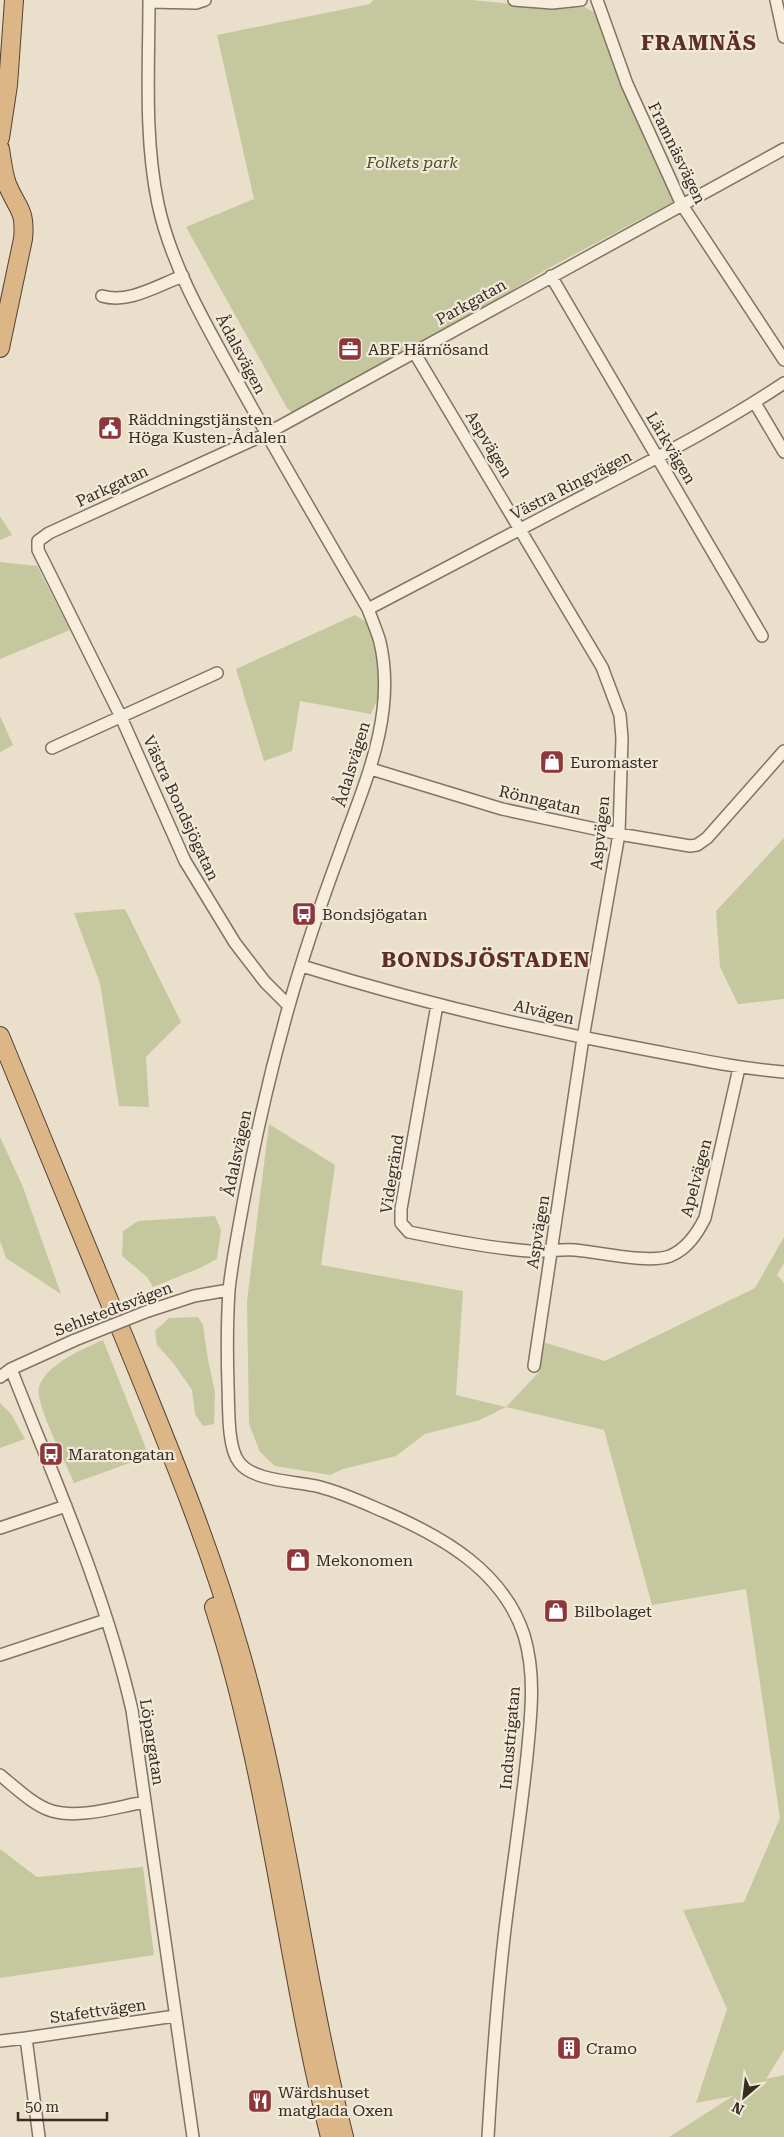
<svg xmlns="http://www.w3.org/2000/svg" width="784" height="2137" font-family="'Roboto Serif',serif">
  <rect width="100%" height="100%" fill="#eadfca"/>
  <path fill="#c5c89f" d="M373,0H471L562,9L585,7L595,13L644,138L673,202L547,269L481,309L293,413L287,408L186,227L254,199L217,35L370,4Z
    M0,516L12,535L0,540Z
    M0,562L37,566L70,630L0,659Z
    M355,615L369,624L376,644L380,693L371,714L300,701L292,751L264,761L236,669Z
    M0,716L13,745L0,752Z
    M784,838V999L738,1004L720,967L716,911Z
    M125,909L181,1022L146,1057L149,1107L119,1106L100,983L74,913Z
    M269,1124L335,1165L321,1265L463,1291L456,1395L506,1407L540,1371L543,1342L605,1361L755,1288L784,1237V1263L777,1275L784,1283V2050L766,2079L784,2075V2137H669L733,2096L696,2103L727,2009L683,1910L744,1902L780,1818L746,1589L652,1605L604,1430L506,1407L480,1420L425,1434L396,1456L343,1469L330,1475L275,1466L260,1452L249,1424L247,1301Z
    M0,1137L23,1187L61,1294L6,1258L0,1241Z
    M215,1216L221,1230L217,1259L200,1268L153,1287L147,1277L122,1256L123,1231L138,1221Z
    M198,1317L203,1325L208,1360L215,1392L214,1424L203,1426L195,1414L192,1390L174,1364L157,1345L155,1331L169,1318Z
    M103,1340L149,1456L74,1483C67,1465 34,1402 39,1387C46,1364 83,1349 103,1340Z
    M0,1403L11,1414L25,1439L0,1448Z
    M0,1849L37,1877L143,1867L154,1955L0,1978Z"/>
  <g fill="none" stroke-linecap="round" stroke-linejoin="round">
    <defs>
      <path id="minor" d="M149,0C149,69 144,136 158,204C171,265 206,325 236,379C279,457 324,533 368,609C372,620 377,631 380,642C397,716 364,784 340,852C321,903 303,956 288,1009C270,1073 255,1138 243,1204C238,1232 232,1261 229,1290C227,1321 227,1354 228,1386C229,1405 227,1447 239,1462C253,1482 298,1481 320,1487C343,1493 364,1503 385,1512C443,1537 503,1571 524,1635C536,1675 531,1715 527,1756C521,1814 512,1871 505,1929C497,1998 492,2068 488,2137
        M514,0L552,3L581,0
        M597,0L627,84L682,205L784,360
        M776,0L784,37
        M149,2L196,3L205,0
        M551,276L762,636
        M102,296C129,304 158,285 183,276
        M414,352L602,667L620,715L622,738L619,834L583,1038L534,1366
        M755,403L784,452
        M368,609C443,569 518,530 593,491C658,457 723,424 784,383
        M52,748L217,673
        M371,769L502,809L619,834L690,846L697,845L707,838L784,751
        M302,966C412,1000 524,1027 638,1048C687,1057 735,1068 784,1072
        M437,1005L401,1209V1223L409,1232C448,1240 490,1248 529,1251C545,1252 560,1249 575,1250C599,1252 649,1264 670,1256C687,1249 697,1234 705,1218L739,1068
        M289,1006L265,982L235,943L185,861L121,717L38,550V541L49,533L266,434L784,149
        M148,1311L194,1296L229,1290
        M11,1369C55,1481 105,1592 132,1710L193,2137
        M0,1377L11,1369L75,1340
        M0,1528L66,1506
        M0,1655L106,1620
        M0,1775C15,1787 33,1805 52,1811C80,1819 116,1807 145,1802
        M0,2041L26,2038
        M39,2137L26,2038L175,2016"/>
      <path id="trunk" d="M0,138L8,85L14,0
        M0,149C2,161 3,173 7,184C17,209 26,209 23,239L0,348
        M0,1036C42,1138 84,1240 126,1342C167,1443 209,1543 239,1648C286,1808 303,1975 344,2137
        M214,1607C270,1779 286,1962 330,2137"/>
    </defs>
    <use href="#minor" stroke="#857260" stroke-width="14"/>
    <use href="#trunk" stroke="#544134" stroke-width="20"/>
    <use href="#minor" stroke="#f6eddd" stroke-width="11"/>
    <use href="#trunk" stroke="#dcb686" stroke-width="18"/>
    <defs>
      <path id="minor-bridge" d="M75,1340L148,1311"/>
    </defs>
    <use href="#minor-bridge" stroke="#857260" stroke-width="14" stroke-linecap="butt"/>
    <use href="#minor-bridge" stroke="#f6eddd" stroke-width="11"/>
  </g>
  <defs>
    <symbol id="office-square" viewBox="-11 -11 22 22"><rect x="-9" y="-9" width="18" height="18" rx="4" fill="#8e373b" stroke="#f2ead9"/><path d="M-6-3h4V-5.5h4V-3h4V5H-6ZM-1-4.5V-3h2v-1.5ZM-6 0V1H6V0Z" fill="#fff"/></symbol>
    <symbol id="civic-square" viewBox="-11 -11 22 22"><rect x="-9" y="-9" width="18" height="18" rx="4" fill="#8e373b" stroke="#f2ead9"/><path d="M-.6-6.5H3V-4.5H.6V-3L4-1V1h2V6H-6V1h2V-1L-.6-3ZM-1.2 2.5V6h2.4V2.5Z" fill="#fff"/></symbol>
    <symbol id="shop-square" viewBox="-11 -11 22 22"><rect x="-9" y="-9" width="18" height="18" rx="4" fill="#8e373b" stroke="#f2ead9"/><path d="M-5-2.5h2.3a2.7 3.5 0 0 1 5.4 0H5L5.5 6h-11ZM-1.5-2.5h3a1.5 2.3 0 0 0-3 0Z" fill="#fff"/></symbol>
    <symbol id="bus-square" viewBox="-11 -11 22 22"><rect x="-9" y="-9" width="18" height="18" rx="4" fill="#8e373b" stroke="#f2ead9"/><path d="M-5-6H5V4H4V6H2V4H-2V6H-4V4H-5ZM-3.5-4V0h7V-4ZM-3.5 1.2v1.5H-2V1.2ZM2 1.2v1.5H3.5V1.2Z" fill="#fff"/></symbol>
    <symbol id="building-square" viewBox="-11 -11 22 22"><rect x="-9" y="-9" width="18" height="18" rx="4" fill="#8e373b" stroke="#f2ead9"/><path d="M-4-6H4V6H1V3H-1V6H-4ZM-2.5-4.3h1.7v1.8h-1.7ZM.8-4.3h1.7v1.8H.8ZM-2.5-1h1.7V.8h-1.7ZM.8-1h1.7V.8H.8Z" fill="#fff"/></symbol>
    <symbol id="restaurant-square" viewBox="-11 -11 22 22"><rect x="-9" y="-9" width="18" height="18" rx="4" fill="#8e373b" stroke="#f2ead9"/><path d="M-5-6h1v4h1v-4h1v4h1v-4h1v5L-1.5 .5V6h-2V.5L-5-1ZM5-6V6H3V1.5H1.5Q1.5-4 5-6Z" fill="#fff"/></symbol>
  </defs>
  <g fill-rule="evenodd">
    <use href="#office-square" x="336" y="335" width="28" height="28"/>
    <use href="#civic-square" x="96" y="414" width="28" height="28"/>
    <use href="#shop-square" x="538" y="748" width="28" height="28"/>
    <use href="#bus-square" x="290" y="900" width="28" height="28"/>
    <use href="#bus-square" x="37" y="1440" width="28" height="28"/>
    <use href="#shop-square" x="284" y="1546" width="28" height="28"/>
    <use href="#shop-square" x="542" y="1597" width="28" height="28"/>
    <use href="#building-square" x="555" y="2034" width="28" height="28"/>
    <use href="#restaurant-square" x="246" y="2087" width="28" height="28"/>
  </g>
  <g text-anchor="middle" dominant-baseline="central" stroke-width="4.5" stroke-linejoin="round" paint-order="stroke">
    <g font-size="16" fill="#372b22" stroke="#f2ead9">
      <text transform="translate(677 153) rotate(64)">Framnäsvägen</text>
      <text transform="translate(471 302) rotate(-29)">Parkgatan</text>
      <text transform="translate(241 354) rotate(62)">Ådalsvägen</text>
      <text transform="translate(489 444) rotate(59)">Aspvägen</text>
      <text transform="translate(671 448) rotate(59)">Lärkvägen</text>
      <text transform="translate(571 485) rotate(-27)">Västra Ringvägen</text>
      <text transform="translate(112 486) rotate(-25)">Parkgatan</text>
      <text transform="translate(352 764) rotate(-73)">Ådalsvägen</text>
      <text transform="translate(540 800) rotate(13)">Rönngatan</text>
      <text transform="translate(181 808) rotate(65)">Västra Bondsjögatan</text>
      <text transform="translate(600 833) rotate(-84)">Aspvägen</text>
      <text transform="translate(544 1012) rotate(13)">Alvägen</text>
      <text transform="translate(237 1153) rotate(-78)">Ådalsvägen</text>
      <text transform="translate(392 1174) rotate(-81)">Videgränd</text>
      <text transform="translate(696 1178) rotate(-75)">Apelvägen</text>
      <text transform="translate(538 1232) rotate(-81)">Aspvägen</text>
      <text transform="translate(113 1309) rotate(-21)">Sehlstedtsvägen</text>
      <text transform="translate(510 1738) rotate(-85)">Industrigatan</text>
      <text transform="translate(152 1742) rotate(81)">Löpargatan</text>
      <text transform="translate(98 2011) rotate(-8)">Stafettvägen</text>
    </g>
    <g font-size="16" font-style="italic" fill="#4a512b" stroke="#f2ead9">
      <text x="412" y="162">Folkets park</text>
    </g>
    <g font-size="16" fill="#372b22" stroke="#f2ead9" text-anchor="start">
      <text x="368" y="349">ABF Härnösand</text>
      <text x="128" y="419">Räddningstjänsten<tspan x="128" dy="18">Höga Kusten-Ådalen</tspan></text>
      <text x="570" y="762">Euromaster</text>
      <text x="322" y="914">Bondsjögatan</text>
      <text x="68" y="1454">Maratongatan</text>
      <text x="316" y="1560">Mekonomen</text>
      <text x="574" y="1611">Bilbolaget</text>
      <text x="586" y="2048">Cramo</text>
      <text x="278" y="2092">Wärdshuset<tspan x="278" dy="18">matglada Oxen</tspan></text>
    </g>
    <g font-size="21" font-weight="bold" letter-spacing="1" fill="#5f2f26" stroke="#f2ead9">
      <text x="699" y="43">FRAMNÄS</text>
      <text x="486" y="960">BONDSJÖSTADEN</text>
    </g>
  </g>
  <g transform="translate(744 2097) rotate(208)" stroke="#f2ead9" stroke-width="4" paint-order="stroke">
  <path d="M0-4L9 19L0 12L-9 19Z" fill="#372b22"/>
  <text y="-8" font-size="14" font-weight="bold" text-anchor="middle" fill="#372b22">N</text>
  </g>
  <path d="M18 2112v8h89v-8" fill="none" stroke="#372b22" stroke-width="2.5"/>
  <text x="25" y="2112" font-size="15" fill="#372b22" stroke="#f2ead9" stroke-width="4" paint-order="stroke">50 m</text>
</svg>
